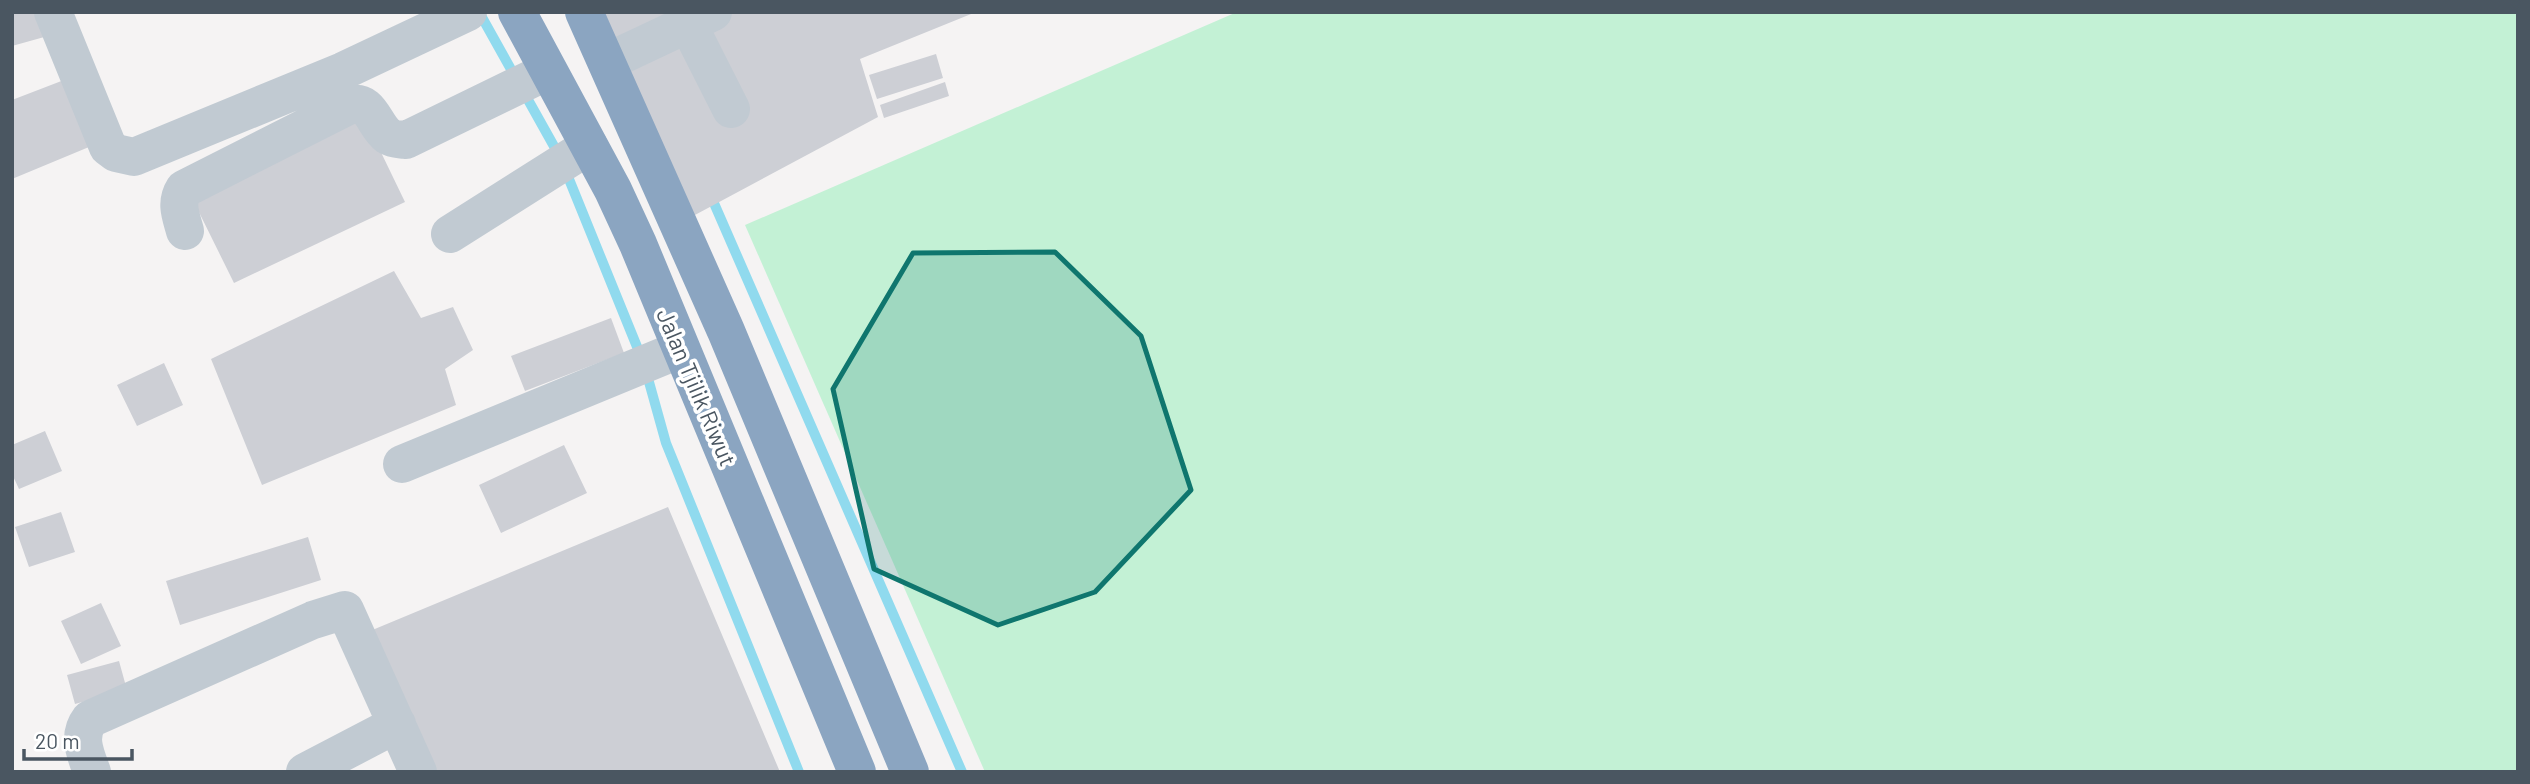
<svg xmlns="http://www.w3.org/2000/svg" width="2530" height="784" font-family="Barlow,sans-serif">
  <rect width="100%" height="100%" fill="#f5f3f3"/>
  <path fill="#c3f1d5" d="M1237,12H2516L2518,18V772H985L745,225Z"/>
  <g fill="none" stroke-linecap="round" stroke-linejoin="round">
    <path stroke="#90daee" stroke-width="10" d="M479,12L560,157L644,364L666,443L799,772
      M710,194L962,772"/>
  </g>
  <path fill="#cdcfd5" d="M12,12H48L55,34L12,46Z
    M590,12H976L860,59L878,117L680,223Z
    M936,54L943,78L877,99L869,75Z
    M77,75L101,142L12,179V100Z
    M945,82L949,96L884,118L880,105Z
    M362,113L405,202L234,283L190,194Z
    M394,271L421,318L453,307L473,350L445,369L456,405L262,485L211,359Z
    M611,318L624,353L525,391L511,356Z
    M164,363L183,405L137,426L117,385Z
    M45,431L62,471L19,489L12,474V445Z
    M564,445L587,493L501,533L479,485Z
    M668,507L780,772H430L370,631Z
    M61,512L75,552L29,567L15,527Z
    M308,537L321,580L180,625L166,581Z
    M101,603L121,646L81,664L61,621Z
    M119,661L127,690L75,704L67,675Z"/>
  <g fill="none" stroke-linecap="round" stroke-linejoin="round">
    <path stroke="#c1cad2" stroke-width="38" d="M53,12L108,147L116,153L134,157L343,71L468,12
      M688,24L731,109
      M607,62L713,12
      M185,231C181,216 175,203 184,189L350,105C371,98 374,126 388,136C394,140 400,139 406,140L548,71
      M450,234L589,146
      M402,464L681,349
      M92,772C85,753 77,736 90,719L313,620L345,610L418,772
      M305,772L397,724"/>
    <path stroke="#8ba5c1" stroke-width="38" d="M517,12L613,190L638,244L857,772
      M584,12L726,331L910,772"/>
  </g>
  <path fill="#0f766e" fill-opacity="0.2" stroke="#0f766e" stroke-width="5" stroke-linejoin="round" d="M1055,252L1141,336L1191,490L1095,592L998,625L874,569L833,389L913,253Z"/>
  <g text-anchor="middle" dominant-baseline="central" stroke-width="7" stroke-linejoin="round" paint-order="stroke">
    <g font-size="23" fill="#4a5661" stroke="#fff">
      <text transform="translate(697 387) rotate(67)">Jalan Tjilik Riwut</text>
    </g>
  </g>
  <rect width="2530" height="784" fill="none" stroke="#4a5661" stroke-width="28"/>
  <path d="M24 749v10h108v-10" fill="none" stroke="#4a5661" stroke-width="3.5"/>
  <text x="35" y="749" font-size="21" fill="#4a5661" stroke="#ffffff" stroke-width="5" paint-order="stroke">20 m</text>
</svg>
